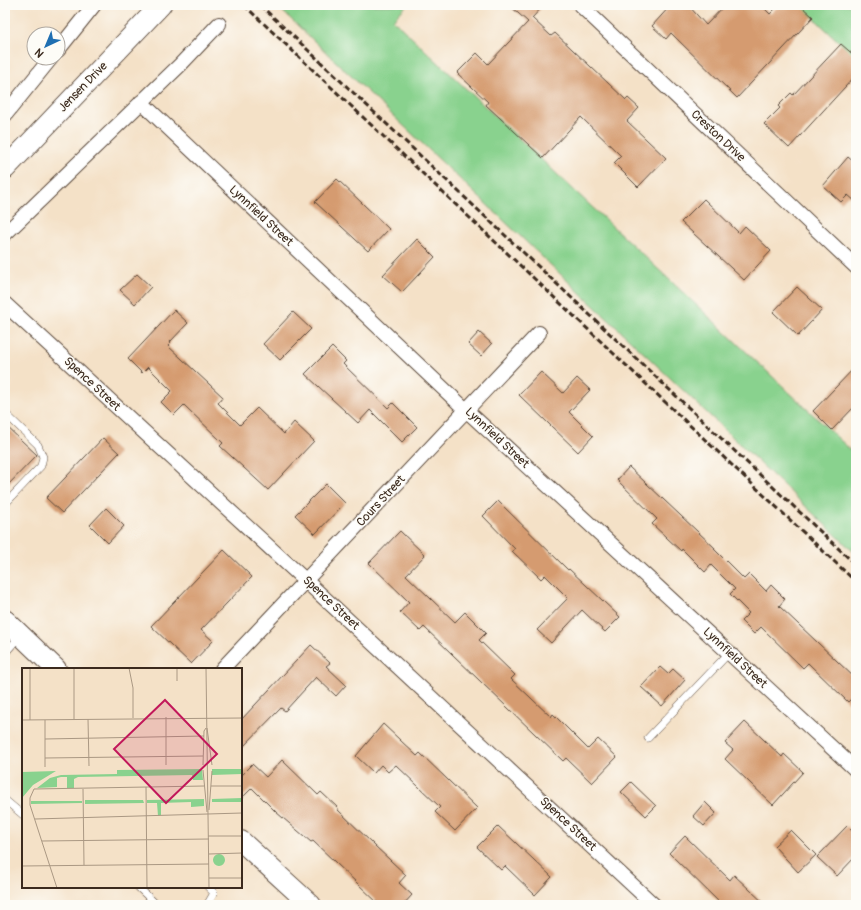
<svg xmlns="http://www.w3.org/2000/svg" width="861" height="910" font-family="Pangolin,sans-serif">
  <rect width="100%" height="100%" fill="#fdfcf7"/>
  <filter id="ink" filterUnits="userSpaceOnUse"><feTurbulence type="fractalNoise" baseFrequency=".025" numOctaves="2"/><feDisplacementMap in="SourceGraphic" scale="8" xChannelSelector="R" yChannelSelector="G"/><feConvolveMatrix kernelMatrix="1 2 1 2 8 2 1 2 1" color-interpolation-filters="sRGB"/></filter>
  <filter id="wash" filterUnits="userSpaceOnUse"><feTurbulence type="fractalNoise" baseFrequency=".012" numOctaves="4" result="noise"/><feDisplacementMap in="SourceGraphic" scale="16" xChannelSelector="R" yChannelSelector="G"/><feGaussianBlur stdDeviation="0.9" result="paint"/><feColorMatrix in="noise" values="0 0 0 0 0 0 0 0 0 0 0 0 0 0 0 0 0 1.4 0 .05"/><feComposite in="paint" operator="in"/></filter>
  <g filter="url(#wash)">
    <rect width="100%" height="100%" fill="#f4e1c7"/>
    <path fill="#89d28e" stroke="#627e56" d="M276,5H407L393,20L856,455V554Z
      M800,5H856V58Z"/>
    <g id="blocks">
      <path fill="#d59b6f" d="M509,5H544L532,18L551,36L555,33L626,100L628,98L639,108L627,121L666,158L638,187L614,163L621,156L581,117L543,158L486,105L488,102L457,73L477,53L488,64L528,22Z
        M671,5H688L706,25L725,5H761L770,14L779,5H800L813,17L737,98L671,33L666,39L652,26Z
        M841,44L856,57V75L789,148L764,124L780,108L778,106L791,93L793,95Z
        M848,157L856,164V202L848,195L841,202L823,186Z
        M337,179L389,229L368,251L315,202Z
        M704,199L739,233L745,226L771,251L744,280L681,222Z
        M417,239L435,257L402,292L383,275Z
        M137,274L151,287L135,304L120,290Z
        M797,287L822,310L798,336L773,312Z
        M174,310L188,323L170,342L171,343L168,346L223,397L218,403L240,425L257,408L284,434L294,422L314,441L268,490L220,446L223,443L184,405L174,415L161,402L172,391L148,367L142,373L128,359Z
        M293,312L311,329L280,360L263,344Z
        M479,332L492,344L481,356L468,344Z
        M332,347L346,361L343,364L388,408L393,403L417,427L402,442L370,410L358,423L305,374Z
        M856,366V405L832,430L813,411Z
        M541,372L563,393L577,378L590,390L569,412L593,436L578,452L519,395Z
        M5,425L37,455L5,488Z
        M103,438L119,453L62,513L46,498Z
        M629,467L715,548L714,549L744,579L749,574L766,591L771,585L785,599L779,606L856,679V694L848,702L808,663L803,668L761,627L754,634L741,621L749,613L730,594L735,589L711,565L705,572L682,549L681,551L652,524L657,519L617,480Z
        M326,484L345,503L315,534L295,515Z
        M498,501L568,570L569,569L620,617L605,632L582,610L551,643L537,630L568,598L545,575L541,579L512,551L515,549L483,516Z
        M106,508L124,526L108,543L90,525Z
        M400,531L425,555L406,575L455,622L465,612L486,633L479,640L515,675L511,679L551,717L553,714L588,749L598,739L617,757L592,783L566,758L563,761L424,627L420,631L400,612L409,602L369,563Z
        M224,550L252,577L201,630L213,641L191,664L151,626Z
        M311,645L330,663L326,666L346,685L336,696L316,677L285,711L281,708L241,749V720Z
        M660,667L668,674L673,669L685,680L662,706L641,687Z
        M745,722L782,757L784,754L803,772L773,805L725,759L733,750L725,743Z
        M383,724L417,756L420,753L477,808L455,831L435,812L440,807L396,765L388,772L381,765L374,773L356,756Z
        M282,760L318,795L321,792L338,808V810L375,846L406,875L399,883L412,895L403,905H380L313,841L311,842L276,812L252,788L241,799V775L252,764L266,777Z
        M631,782L656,806L646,816L621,792Z
        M705,802L716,813L704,826L693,816Z
        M498,826L552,877L535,895L505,866L501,870L477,847Z
        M847,826L856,835V856L837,876L817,857Z
        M791,830L816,855L798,872L774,846Z
        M685,836L730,880L734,875L766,905H722L669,853Z"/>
    </g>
  </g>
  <g filter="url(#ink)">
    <use href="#blocks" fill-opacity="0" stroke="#574537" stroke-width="1"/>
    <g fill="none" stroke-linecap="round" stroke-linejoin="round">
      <defs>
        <path id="lane" d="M5,413L38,445L43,457L41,466L5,504
          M5,653L21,635
          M648,738L729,653
          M5,800L23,815
          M138,887L157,905
          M207,905L214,893L208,887"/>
        <path id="street" d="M580,5L856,267
          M58,50L94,5
          M141,102L466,410L856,770
          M5,115L51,58
          M5,234L180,65L219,24
          M5,304L306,581L654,905
          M222,669L539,333"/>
        <path id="secondary" d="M5,169L161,5
          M5,620L56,669
          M241,841L311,905"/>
      </defs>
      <use href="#lane" stroke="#574537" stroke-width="8"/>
      <use href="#street" stroke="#574537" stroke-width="16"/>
      <use href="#secondary" stroke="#574537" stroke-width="22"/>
      <use href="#lane" stroke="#fff" stroke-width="7"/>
      <use href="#street" stroke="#fff" stroke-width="14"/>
      <use href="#secondary" stroke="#fff" stroke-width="20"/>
      <path stroke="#3b2a1e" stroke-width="3" stroke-dasharray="6 3" stroke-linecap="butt" d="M244,5L856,582
        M260,5L856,565"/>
    </g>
  </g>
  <g text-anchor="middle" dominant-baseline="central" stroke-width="3" stroke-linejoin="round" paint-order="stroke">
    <g font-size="12" fill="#3b2a1e" stroke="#fdfcf7">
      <text transform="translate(83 87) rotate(-46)">Jensen Drive</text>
      <text transform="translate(718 136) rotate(43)">Creston Drive</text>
      <text transform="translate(261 216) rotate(43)">Lynnfield Street</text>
      <text transform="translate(92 384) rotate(43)">Spence Street</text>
      <text transform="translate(497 438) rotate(43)">Lynnfield Street</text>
      <text transform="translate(381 501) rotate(-47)">Cours Street</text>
      <text transform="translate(331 603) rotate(43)">Spence Street</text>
      <text transform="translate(735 658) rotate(43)">Lynnfield Street</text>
      <text transform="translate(568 824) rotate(43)">Spence Street</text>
    </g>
  </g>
  <g transform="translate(22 668)">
    <rect width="220" height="220" fill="#f4e1c7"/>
    <path d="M180,101L181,112H171L170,107L56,109L52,111V120H45V109H39L35,110V119L15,120L28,110L39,107L95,106V102ZM190,101H220V106L190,107ZM34,103L11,117L0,130V104ZM220,130V134H190V131ZM182,131V138L169,139V134L139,135V147L136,148L135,135H125V132ZM63,132H121L122,135L63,136ZM9,133H60V135L9,136ZM191 192a6 6 0 1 1 12 0a6 6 0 1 1-12 0Z" fill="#89d28e"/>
    <path fill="none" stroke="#aa9883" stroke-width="1" d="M8,0V52M52,0V52M107,0L111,20V50M184,0L187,220M155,13V0M144,49V97M66,51L67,98M0,52L220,50M185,60L190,97M23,71L182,68M23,90L181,88M181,97L182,63L184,60M23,99V52M181,102L185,144M189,118H220M124,119L125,220M61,121L62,197M187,142L190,103M13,151L220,145M186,168H220M20,173L187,171M187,186L220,185M0,198L187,196M187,210H220M35,220L8,137V130L12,121L182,118"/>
    <path fill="#c2185b" fill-opacity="0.15" stroke="#c2185b" stroke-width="2" d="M143,32L195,86L144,135L92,81Z"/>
    <rect width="220" height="220" fill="none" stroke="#3b2a1e" stroke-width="2"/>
  </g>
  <rect width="861" height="910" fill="none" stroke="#fdfcf7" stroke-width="20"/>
  <g transform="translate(46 46) rotate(224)"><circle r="19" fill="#fdfcf7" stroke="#afa8a0"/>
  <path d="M0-3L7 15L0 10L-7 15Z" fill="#1f6fb2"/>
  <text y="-6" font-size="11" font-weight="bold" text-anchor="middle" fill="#3b2a1e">N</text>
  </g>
</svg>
